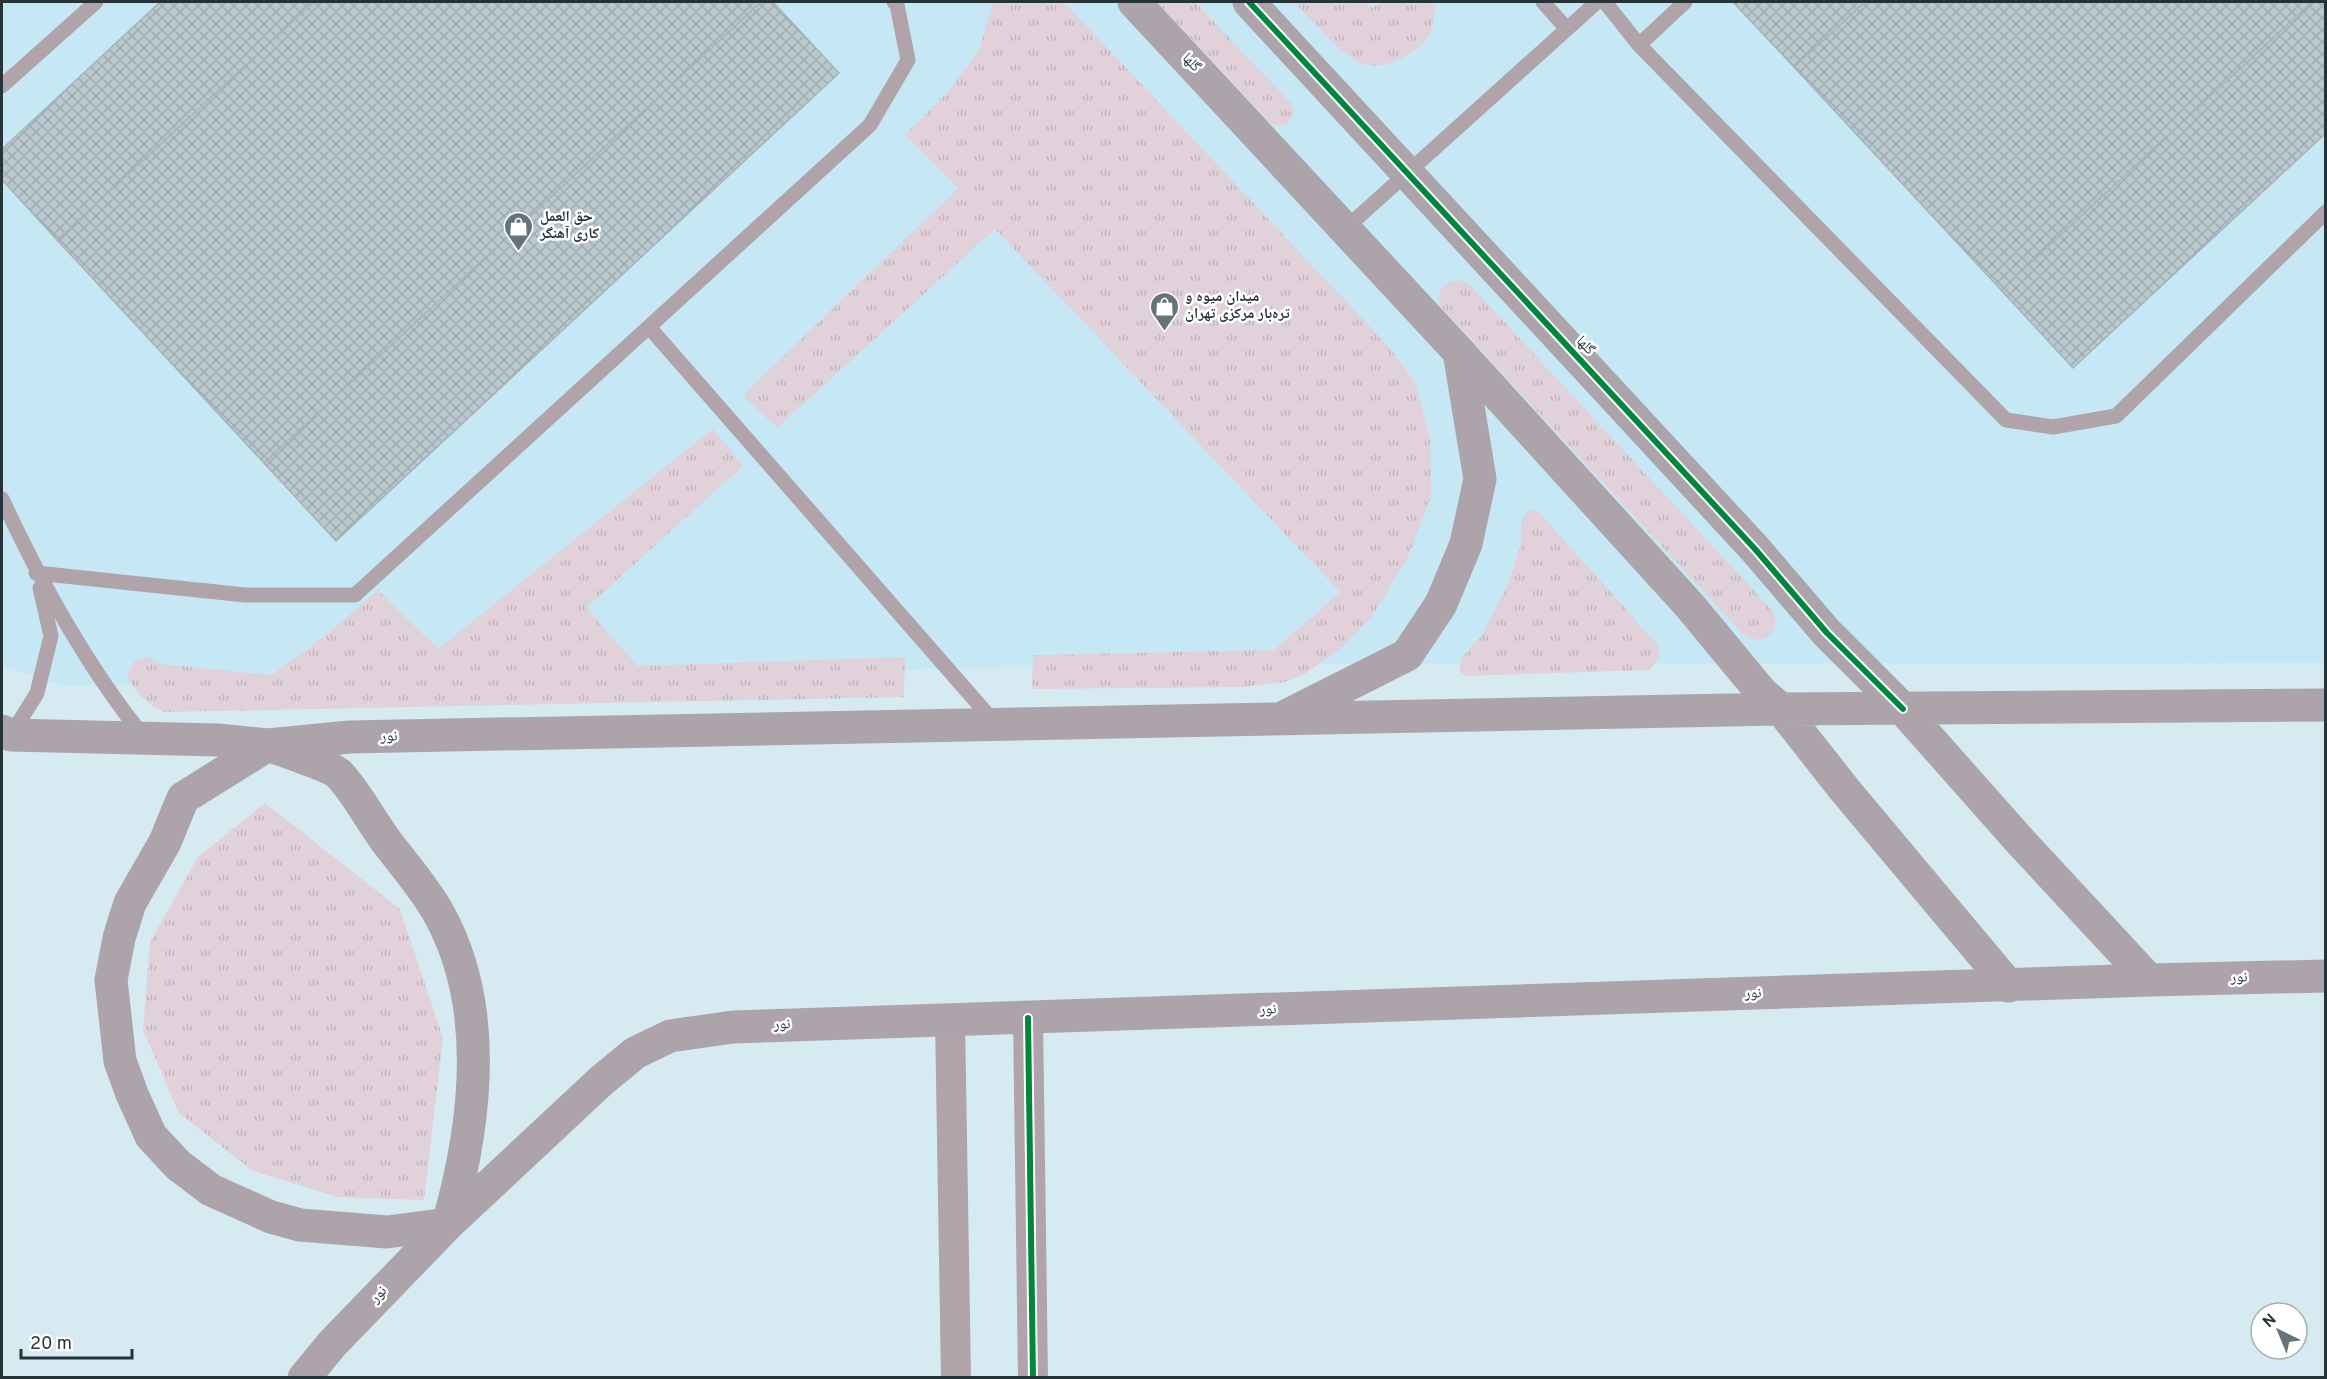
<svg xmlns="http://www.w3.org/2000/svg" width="2327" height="1379" font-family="Overpass,'Noto Naskh Arabic',sans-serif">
  <defs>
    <pattern id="grass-tufts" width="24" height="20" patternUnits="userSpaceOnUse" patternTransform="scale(1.5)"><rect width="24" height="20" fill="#e1d1db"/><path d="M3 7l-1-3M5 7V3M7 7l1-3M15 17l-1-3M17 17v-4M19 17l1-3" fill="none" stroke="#c1b4bd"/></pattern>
    <pattern id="building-cross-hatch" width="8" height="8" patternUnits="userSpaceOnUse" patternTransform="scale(1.5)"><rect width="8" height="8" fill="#b9c8cf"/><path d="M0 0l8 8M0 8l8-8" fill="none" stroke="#9facb2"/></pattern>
  </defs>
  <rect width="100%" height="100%" fill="#d6eaf2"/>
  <path fill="#c6e8f5" d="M2,2H2325V663L1179,664L64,686L2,666Z"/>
  <path fill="url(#grass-tufts)" d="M993,2H1064L1390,348L1416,384L1430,439L1431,497L1407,559L1370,620L1339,650L1306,673L1285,682L1242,687L1032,689L1033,655L1274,650L1340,592L995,229L777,428L743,395L958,188L905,135L948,92L980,48Z
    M1157,2H1195L1290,102L1294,111L1289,123L1280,126L1271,124Z
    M1294,2H1367L1372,8L1381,2H1436C1434,11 1434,25 1430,33C1418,55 1376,76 1354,60C1331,44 1313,22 1294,2Z
    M1457,280L1468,283L1773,611C1779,625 1774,635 1760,640L1748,638L1743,634L1439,305C1436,292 1443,282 1457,280Z
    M713,429L743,466L586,608L638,666L905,657L904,697L164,712C144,701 137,695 127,675L135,661L148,657L161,664L272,675L330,632L378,590L438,649Z
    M1536,509L1659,646V656L1650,670L1466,676L1459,671L1462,657L1481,637L1507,586L1520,548L1522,521L1527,512Z
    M265,803L400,909L443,1038L424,1200L338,1197L253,1171L179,1113L143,1030L150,942L198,857Z"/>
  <path fill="url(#building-cross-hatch)" stroke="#a4b4ba" stroke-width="1.5" d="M160,2H314L57,240L2,180V149Z
    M314,2H761L264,463L57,240Z
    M761,2H773L839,73L336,541L264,463Z
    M1733,2H1865L1794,67Z
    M1865,2H2312L2001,290L1794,67Z
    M2312,2H2326V133L2073,368L2001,290Z"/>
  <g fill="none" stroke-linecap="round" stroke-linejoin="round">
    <path stroke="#b0a4aa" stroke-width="15" d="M1543,2L1567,29
      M1605,2L1639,45L2006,420L2053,427L2116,416L2326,212
      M1639,45L1685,2
      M2,86L96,2
      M1345,229L1597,2
      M649,327L995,723
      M2,499C41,582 85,664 143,736
      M36,573L245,595H355L870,125L908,60L897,5L894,2
      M11,735L37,693L51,636L40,588"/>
    <path stroke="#b0a4aa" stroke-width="30" d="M1028,1018L1033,1378
      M950,1019L956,1378"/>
    <path stroke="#aca4aa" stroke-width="33" d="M1134,2L1459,352L1690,606L1762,693L1781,709L1844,789L2009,986
      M1249,2L1755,549L1827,633L1903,709L2020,841L2149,980
      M1286,716L1407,655L1441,604L1466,544L1480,479L1459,352
      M2,731L11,735L218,740L268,745L350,737L1781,709L2326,705
      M268,745C281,750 332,767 339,774C357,793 372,823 389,845C406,867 426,890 439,914C491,1008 476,1125 448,1224L387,1232L300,1225L271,1217L211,1190L178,1165L151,1136L132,1094L120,1061L111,980L119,938L130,903L165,842L183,798Z
      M304,1378L332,1344L448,1224L601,1081L635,1053L670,1036L733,1027L2149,980L2326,976"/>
    <defs>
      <path id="cycleway" d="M1249,2L1755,549L1827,633L1903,709
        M1028,1018L1033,1378"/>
    </defs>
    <use href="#cycleway" stroke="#fff" stroke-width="10"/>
    <use href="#cycleway" stroke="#00873e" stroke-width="6"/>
  </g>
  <defs>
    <symbol id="shop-pin" viewBox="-11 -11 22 30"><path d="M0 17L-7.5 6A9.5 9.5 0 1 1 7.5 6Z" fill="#64747a" stroke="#fff"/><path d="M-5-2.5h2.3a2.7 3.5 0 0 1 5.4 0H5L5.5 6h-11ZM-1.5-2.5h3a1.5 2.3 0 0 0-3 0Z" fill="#fff"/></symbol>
  </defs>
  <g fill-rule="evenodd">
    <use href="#shop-pin" x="502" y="210" width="33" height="45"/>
    <use href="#shop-pin" x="1148" y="290" width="33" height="45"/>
  </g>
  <g text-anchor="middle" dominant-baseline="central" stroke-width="5" stroke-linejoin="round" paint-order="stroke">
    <g font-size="15" fill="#26343a" stroke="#fff">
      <text transform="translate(1191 63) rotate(47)">گلها</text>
      <text transform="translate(1585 346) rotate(47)">گلها</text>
      <text transform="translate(389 737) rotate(-1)">نور</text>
      <text transform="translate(2239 978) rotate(-1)">نور</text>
      <text transform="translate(1753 994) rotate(-2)">نور</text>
      <text transform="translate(1268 1010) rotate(-2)">نور</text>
      <text transform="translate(782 1025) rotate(-2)">نور</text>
      <text transform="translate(379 1295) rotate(-46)">نور</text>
    </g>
    <g font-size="15" font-weight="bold" fill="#26343a" stroke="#fff" text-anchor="start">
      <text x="540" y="217">حق العمل<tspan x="540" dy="17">کاری آهنگر</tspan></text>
      <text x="1185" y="297">میدان میوه و<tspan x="1185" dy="17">تره‌بار مرکزی تهران</tspan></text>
    </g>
  </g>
  <rect width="2327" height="1379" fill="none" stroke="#26343a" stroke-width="6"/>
  <g transform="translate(2279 1331) rotate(317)"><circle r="28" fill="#ffffff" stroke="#a8aeb0" stroke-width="1.5"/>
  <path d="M0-4.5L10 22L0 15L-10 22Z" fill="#64747a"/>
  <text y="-9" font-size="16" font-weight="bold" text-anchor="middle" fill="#26343a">N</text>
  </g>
  <path d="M21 1349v9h111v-9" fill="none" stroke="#26343a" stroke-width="3"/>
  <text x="30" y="1349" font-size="18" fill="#26343a" stroke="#ffffff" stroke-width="4.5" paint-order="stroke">20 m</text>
</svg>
